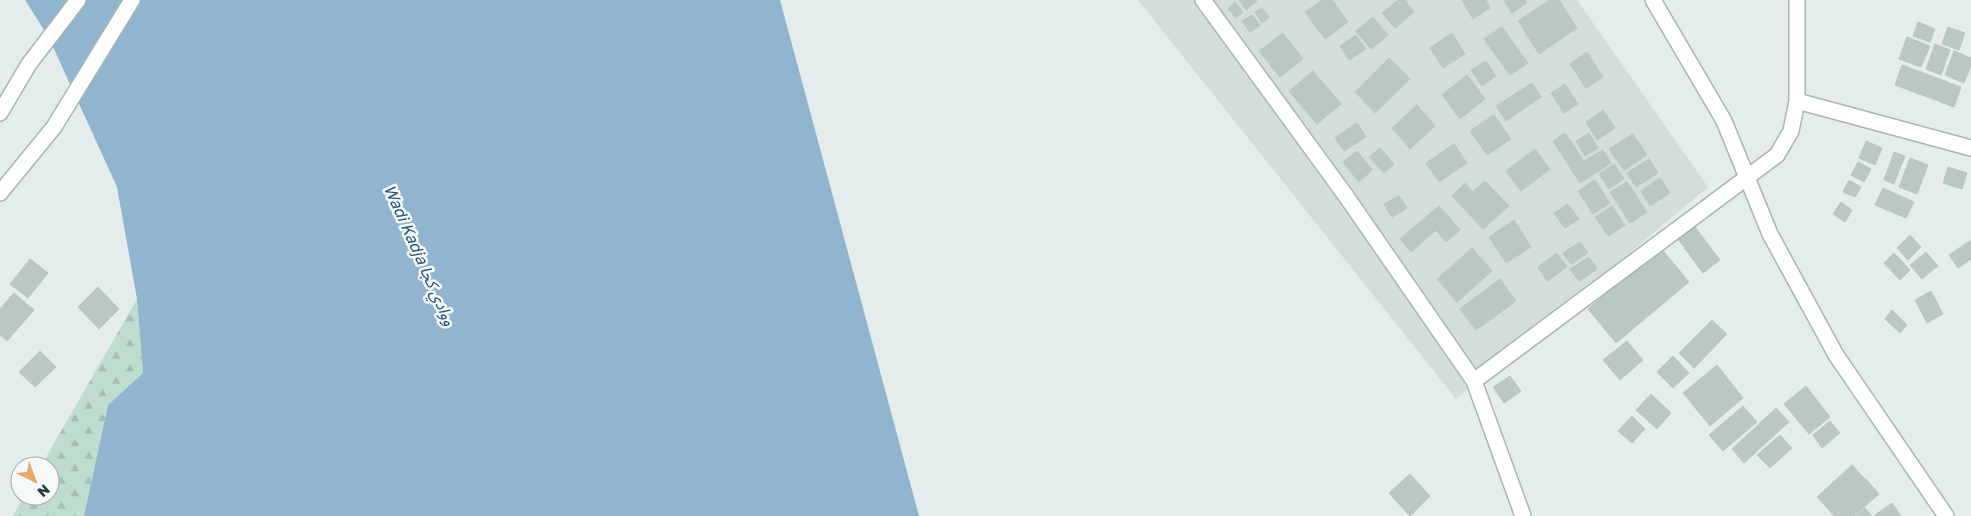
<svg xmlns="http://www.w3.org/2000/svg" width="1971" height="516" font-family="'Golos Text','Noto Sans Arabic',sans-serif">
  <defs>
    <pattern id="forest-firs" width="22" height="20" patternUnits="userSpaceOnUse" patternTransform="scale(1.25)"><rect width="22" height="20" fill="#bfddcf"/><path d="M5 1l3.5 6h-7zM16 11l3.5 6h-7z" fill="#a4bfb3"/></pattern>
  </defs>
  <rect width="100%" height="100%" fill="#e5edec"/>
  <path fill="#d3dddb" d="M1138,0H1577L1708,187L1456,399Z"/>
  <path fill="url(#forest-firs)" d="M137,299L143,373L108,405L84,516H13L24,496H50V466H41Z"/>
  <path fill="#91b5ce" d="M25,0H780L919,516H84L108,405L143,373L137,299L117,187L49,38Z"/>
  <path fill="#bac8c5" stroke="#b8c6c4" d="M1239,0H1256L1257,1L1246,10Z
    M1322,0H1332L1348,22L1325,39L1305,12Z
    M1398,0H1405L1414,12L1395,28L1382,13Z
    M1462,0H1486L1490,8L1473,19Z
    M1525,0L1527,3L1512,13L1504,1Z
    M1550,0H1559L1577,28L1539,54L1518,21Z
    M1235,2L1243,12L1236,18L1228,9Z
    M1262,8L1269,17L1262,23L1255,12Z
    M1252,15L1260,25L1250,32L1242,21Z
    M1373,17L1388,35L1371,49L1356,31Z
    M1918,22L1935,29L1930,42L1913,36Z
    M1502,27L1528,63L1510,75L1484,39Z
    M1948,27L1965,33L1959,50L1942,44Z
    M1283,33L1303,59L1280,77L1259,51Z
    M1452,33L1465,54L1443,68L1430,48Z
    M1356,35L1366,49L1349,60L1340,46Z
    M1907,37L1930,46L1921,67L1899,59Z
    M1935,44L1950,50L1941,75L1926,69Z
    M1954,51L1971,58V66L1964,83L1945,75Z
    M1587,52L1603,77L1586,88L1570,64Z
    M1389,58L1410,79L1375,113L1355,92Z
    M1486,61L1496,76L1482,86L1471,70Z
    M1902,65L1961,87L1954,107L1895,85Z
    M1313,71L1341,104L1317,124L1289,91Z
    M1467,75L1485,99L1460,119L1442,95Z
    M1532,83L1541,97L1506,121L1496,106Z
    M1565,84L1578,104L1564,113L1551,93Z
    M1417,105L1435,126L1410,149L1392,128Z
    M1603,110L1615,128L1597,140L1586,122Z
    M1494,115L1511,139L1487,155L1470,131Z
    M1357,123L1366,137L1344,151L1335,138Z
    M1565,133L1584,161L1603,150L1611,163L1580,183L1553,141Z
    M1589,133L1598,148L1585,156L1576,141Z
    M1633,134L1647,155L1624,170L1609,149Z
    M1866,141L1882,148L1875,165L1859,158Z
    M1454,144L1467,163L1439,182L1426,163Z
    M1380,148L1394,164L1384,173L1369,157Z
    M1535,149L1550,169L1521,191L1506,171Z
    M1357,151L1372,170L1359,182L1343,162Z
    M1894,152L1905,156L1894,184L1884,180Z
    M1910,158L1928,165L1917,194L1899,187Z
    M1649,159L1658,173L1636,187L1627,173Z
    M1858,162L1871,169L1864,182L1851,175Z
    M1614,164L1624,179L1609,189L1599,174Z
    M1948,167L1967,173L1962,189L1943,183Z
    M1660,178L1670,193L1650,206L1641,191Z
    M1595,180L1610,203L1593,214L1578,191Z
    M1849,180L1861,187L1855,197L1843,192Z
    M1485,181L1509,206L1483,229L1452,196L1465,183L1473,192Z
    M1627,182L1647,212L1630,223L1610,192Z
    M1883,188L1914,202L1906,218L1875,205Z
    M1399,196L1407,208L1392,217L1384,204Z
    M1841,202L1852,210L1845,222L1833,214Z
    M1568,204L1579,219L1565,228L1554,213Z
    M1439,206L1460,230L1446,242L1436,230L1411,252L1400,239Z
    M1612,206L1625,225L1608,236L1595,217Z
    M1514,220L1531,247L1506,263L1489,237Z
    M1695,227L1720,260L1703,273L1678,239Z
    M1910,235L1921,247L1908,260L1897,248Z
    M1971,240V259L1958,268L1949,255Z
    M1580,242L1588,253L1571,264L1563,253Z
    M1472,248L1492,271L1457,302L1437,279Z
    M1661,248L1689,282L1616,343L1588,309Z
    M1926,252L1938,266L1922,279L1910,265Z
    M1557,253L1567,267L1547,281L1538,267Z
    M1894,253L1910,270L1900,280L1884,263Z
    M1589,257L1597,269L1579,281L1570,269Z
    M30,259L48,273L28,298L10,284Z
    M1500,279L1516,301L1476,330L1460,309Z
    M98,287L119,309L99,329L78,307Z
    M1931,291L1943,314L1927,323L1915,300Z
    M14,293L34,310L7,341L0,335V309Z
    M1892,310L1907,325L1900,333L1885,319Z
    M1712,320L1727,334L1694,368L1679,353Z
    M1627,341L1643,360L1620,380L1603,360Z
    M40,351L56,367L35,387L19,372Z
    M1673,356L1689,373L1673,388L1657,372Z
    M1717,365L1743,398L1710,426L1683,393Z
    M1510,376L1521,391L1504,403L1493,387Z
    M1806,386L1830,417L1809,434L1784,404Z
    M1651,394L1671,413L1657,429L1636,410Z
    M1743,406L1757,422L1723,451L1709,435Z
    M1776,408L1789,422L1744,463L1732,449Z
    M1632,416L1645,429L1632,443L1618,431Z
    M1830,421L1840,433L1822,448L1813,435Z
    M1780,435L1792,448L1770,468L1757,455Z
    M1852,465L1864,478L1829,510L1817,497Z
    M1410,474L1430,496L1410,516L1389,493Z
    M1865,478L1879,494L1854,516H1834L1829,510Z
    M1892,503L1901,516H1876L1875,515Z
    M1865,508L1872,516H1856Z"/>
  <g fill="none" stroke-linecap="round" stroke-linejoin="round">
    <defs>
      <path id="minor" d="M1203,0L1346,196L1474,381L1523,516
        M1797,101L1971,148
        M0,113L29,64L78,0
        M1474,381L1777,155L1791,131L1797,101V0"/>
      <path id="tertiary" d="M1653,0L1724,121L1770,234L1836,355L1946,516"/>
      <path id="secondary" d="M0,193L54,127L132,0"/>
    </defs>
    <use href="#minor" stroke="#a8b5b4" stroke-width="18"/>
    <use href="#tertiary" stroke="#a8b5b4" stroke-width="18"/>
    <use href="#secondary" stroke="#a4b8b6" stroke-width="18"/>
    <use href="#minor" stroke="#fff" stroke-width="15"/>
    <use href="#tertiary" stroke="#fff" stroke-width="15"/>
    <use href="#secondary" stroke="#fff" stroke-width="15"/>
  </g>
  <g text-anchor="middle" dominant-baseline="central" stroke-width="5" stroke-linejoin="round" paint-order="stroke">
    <g font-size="16" font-style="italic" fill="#235376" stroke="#f5faf9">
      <text transform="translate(420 255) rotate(66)">Wadi Kadja ووادي كجا</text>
    </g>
  </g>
  <g transform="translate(35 481) rotate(138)"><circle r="24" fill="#f5faf9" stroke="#a2afae"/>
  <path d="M0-4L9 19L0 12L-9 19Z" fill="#e9a967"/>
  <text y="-8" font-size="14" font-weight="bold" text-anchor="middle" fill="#253e3e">N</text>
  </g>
</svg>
